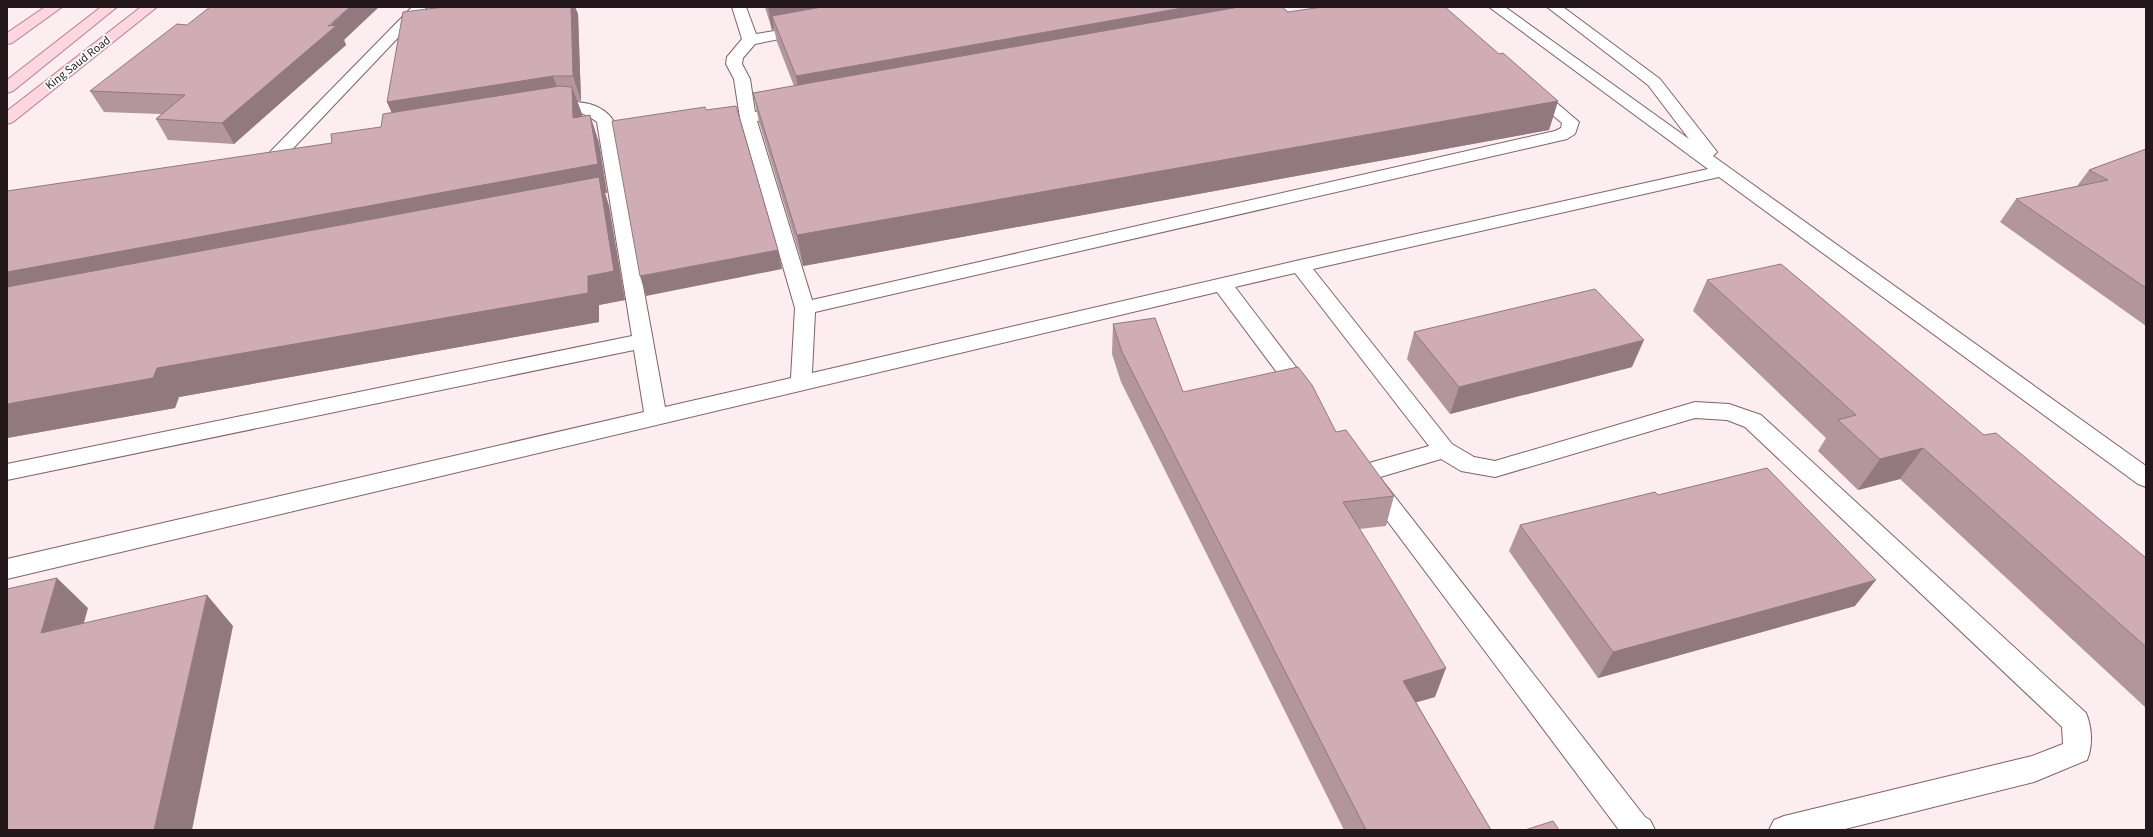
<svg xmlns="http://www.w3.org/2000/svg" width="2153" height="837" font-family="'Source Sans 3',sans-serif">
  <rect width="100%" height="100%" fill="#fbedf0"/>
  <g fill="none" stroke-linecap="round" stroke-linejoin="round">
    <defs>
      <path id="minor" d="M412,7H427L283,159H271L268,155L271,151Z
        M732,7H746L756,34L805,26L810,27L812,30L810,33L755,44L743,58L742,64L750,79L755,112L788,106L794,108L796,111L794,114L757,121L812,300L1555,131L1561,128L1562,123L1526,93L1524,90L1526,87H1538L1579,122L1575,134L1567,139L815,312L812,373L1300,260L1708,169L1489,7H1505L1689,139L1648,85L1547,7H1563L1660,79L1714,148L1717,152L1713,156L2146,466V487L2138,484L1719,177L1313,269L1452,444L1474,457L1495,461L1695,402L1729,404L1761,415L2086,713C2092,727 2093,746 2087,760L2034,782L1841,830H1769L1774,820L1784,816L2032,756L2063,744L2062,727L1745,427L1727,420L1695,418L1495,477L1461,471L1441,459L1377,478L1381,479L1645,817L1650,820L1655,830H1619L1365,491L1361,485L1363,481L1355,479L1351,473L1355,467L1429,446L1295,273L1235,287L1312,388L1315,393L1312,398L1304,400L1296,398L1217,292L7,579V559L644,412L634,350L7,480V464L632,336L597,122C572,103 566,118 543,112L541,109L543,106C566,100 598,98 613,120L665,407L791,378L795,308L740,118L734,79L726,64L727,57L742,39Z"/>
      <path id="major" d="M45,7H62L12,43L7,44V33Z
        M101,7H117L13,91L7,93V80Z
        M141,7H157L13,122L7,124V111Z"/>
    </defs>
    <use href="#minor" stroke="#816269" stroke-width="2"/>
    <use href="#major" stroke="#b1828e" stroke-width="2"/>
    <use href="#minor" fill="#fff" fill-rule="evenodd"/>
    <use href="#major" fill="#fdd6e0" fill-rule="evenodd"/>
  </g>
  <path fill="#b3959c" d="M444,7H575L578,14L581,101H577L582,114V117L590,115L599,143L607,193H605L609,206L625,300L599,305V322L179,397L175,408L7,438L332,143L381,127L392,113L387,102Z
    M765,7H1282L1288,12L1499,54L1558,101L1549,130L803,266L759,122L753,93L794,86L777,42L774,29L772,30Z
    M187,25L344,40L346,45L234,144L168,140L156,119L161,114L104,112L90,91Z
    M2146,149V326L2000,222L2016,199L2077,186L2089,170Z
    M1707,280L1984,435L2146,558V708L1900,479L1858,490L1818,451L1826,438L1693,311Z
    M1113,324L1183,392L1336,432L1394,496L1386,526L1359,529L1435,697L1416,702L1491,830H1344L1121,382L1112,354Z
    M1414,332L1632,367L1450,414L1407,359Z
    M1658,495L1855,606L1598,678L1509,551L1520,525Z"/>
  <path fill="#92797f" d="M350,7H379L344,40L346,45L234,144L222,123Z
    M571,7H575L578,14L581,101L573,76Z
    M768,7H900L772,16L774,29L772,30Z
    M1188,7H1263L801,102L796,76Z
    M553,76L562,101L398,127L387,102Z
    M572,87L582,114L583,146L573,118Z
    M1558,101L1549,130L803,266L797,235Z
    M590,115L599,143L607,193H605L609,206L625,300L599,305V322L179,397L175,408L7,438V404L157,368L588,276L7,305V272Z
    M778,250L782,269L646,296L640,276Z
    M1644,340L1632,367L1450,414L1459,387Z
    M1923,448L1900,479L1858,490L1880,459Z
    M57,578L88,608L73,663L41,633Z
    M1876,580L1855,606L1598,678L1613,652Z
    M207,595L233,626L192,830H154Z
    M1446,668L1435,697L1393,709L1403,681Z"/>
  <path fill="#d0adb5" stroke="#92797f" d="M210,7H350L328,26L337,25L222,123L156,119L185,95L90,91L177,24L187,25Z
    M444,7H571L573,76H553L387,102L403,12Z
    M822,7H1188L796,76L772,16Z
    M1239,7H1282L1288,12L1322,7H1445L1499,54L1503,53L1558,101L797,235L753,93Z
    M560,86L572,87L573,118L590,115L598,164L7,272V191L332,143L331,134L381,127L383,114Z
    M736,106L778,250L640,276L612,121L705,107L706,110Z
    M2146,149V288L2016,199L2108,180L2089,170Z
    M599,177L614,271L588,276V293L157,368L153,378L7,404V287Z
    M1781,264L1984,435L1996,433L2146,558V647L1923,448L1880,459L1838,420L1856,415L1707,280Z
    M1595,289L1644,340L1459,387L1414,332Z
    M1155,318L1183,392L1298,367L1312,385L1336,432L1346,430L1394,496L1343,502L1446,668L1403,681L1491,830H1366L1122,352L1113,324Z
    M1767,468L1876,580L1613,652L1520,525L1655,492L1658,495Z
    M57,578L41,633L207,595L154,830H7V589Z
    M1553,821L1559,830H1525Z"/>
  <g text-anchor="middle" dominant-baseline="central" stroke-width="3.5" stroke-linejoin="round" paint-order="stroke">
    <g font-size="12" fill="#25181c" stroke="#fefefe">
      <text transform="translate(78 63) rotate(-38)">King Saud Road</text>
    </g>
  </g>
  <rect width="2153" height="837" fill="none" stroke="#25181c" stroke-width="16"/>
</svg>
